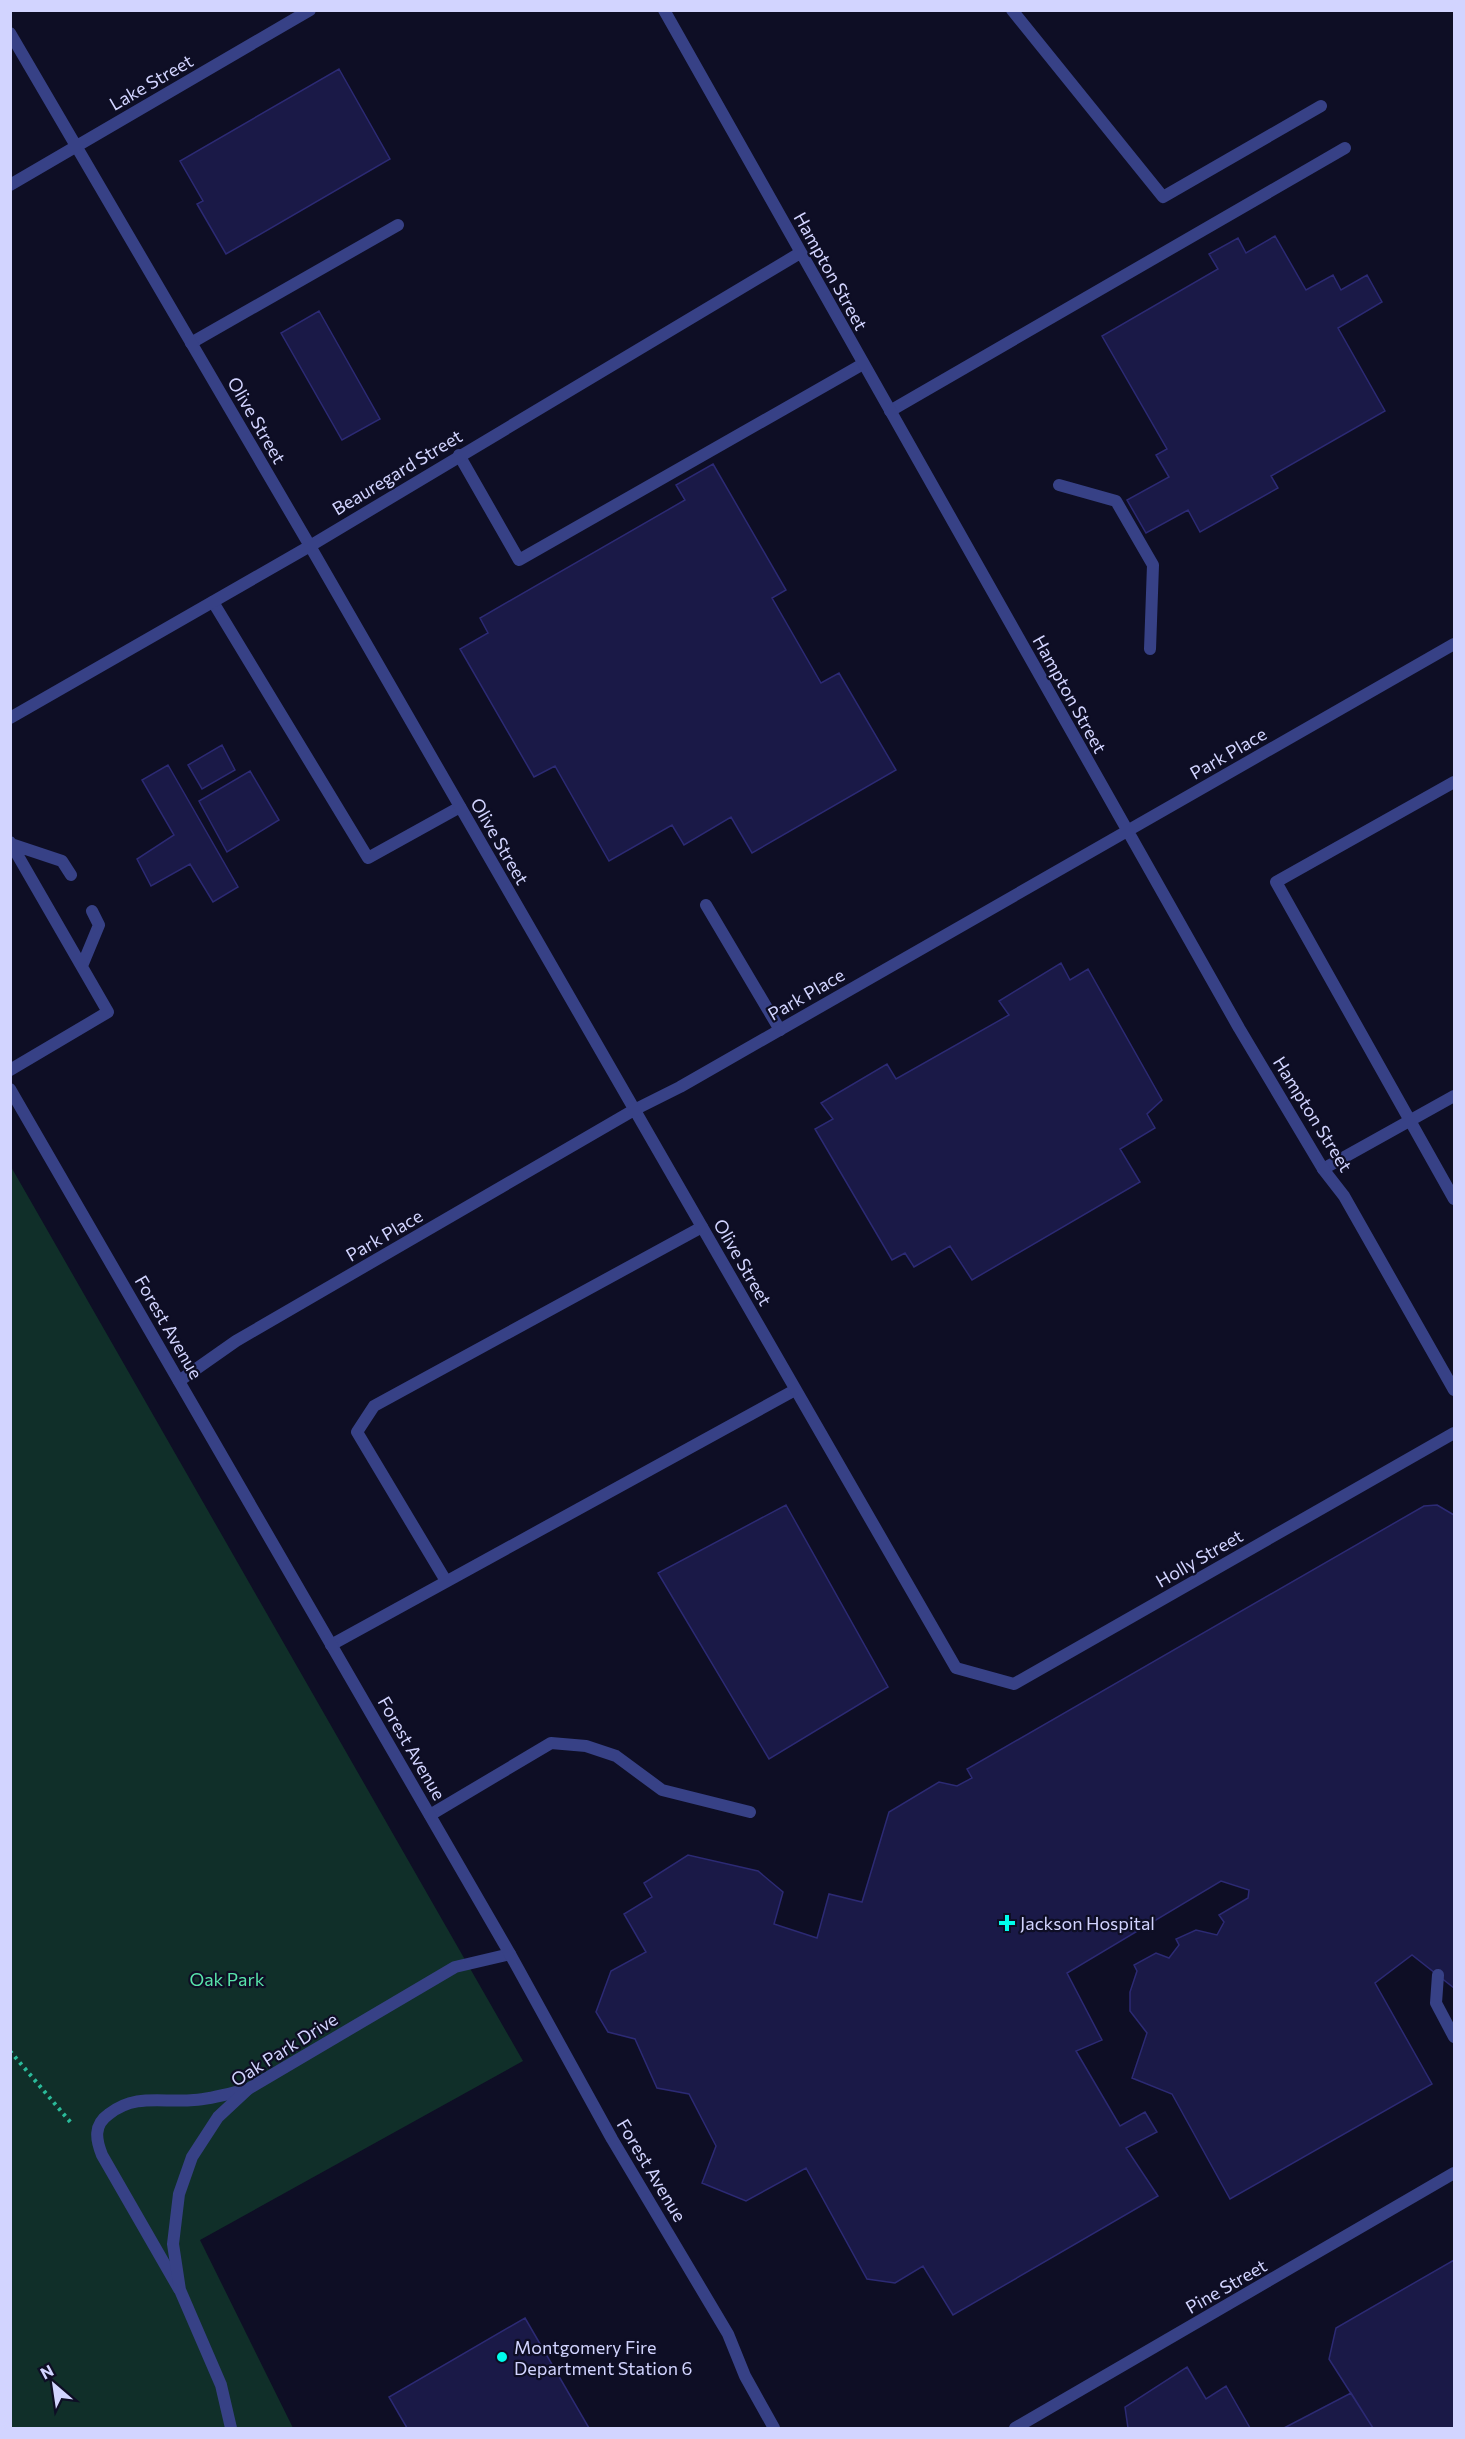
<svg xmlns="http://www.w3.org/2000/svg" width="1465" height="2439" font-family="Commissioner,sans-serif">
  <rect width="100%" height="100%" fill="#0e0e25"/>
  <path fill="#102f29" d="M10,1165L523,2061L200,2240L293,2428H11Z"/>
  <path fill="#1a1947" stroke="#2c2a74" stroke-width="1.5" d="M339,69L390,159L226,254L197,204L203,201L180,161Z
    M1275,236L1306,290L1333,275L1341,290L1367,275L1382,302L1338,328L1385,411L1271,476L1278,488L1200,532L1188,510L1146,533L1127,500L1169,477L1156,455L1167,449L1102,336L1218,269L1209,254L1238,238L1246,253Z
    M319,311L380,419L342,440L281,333Z
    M713,464L786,590L772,598L821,683L839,673L896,770L752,853L731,817L684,845L672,825L609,861L555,766L534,777L460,649L488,633L480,618L685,500L676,485Z
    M222,745L235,770L202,789L188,765Z
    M168,765L238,887L213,902L190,864L151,886L137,859L174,835L142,780Z
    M250,771L279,820L227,852L199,801Z
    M1061,963L1070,980L1088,969L1162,1100L1147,1114L1155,1128L1120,1149L1140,1182L972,1280L950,1246L914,1267L905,1253L892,1260L815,1129L833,1119L821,1103L887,1064L896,1079L1009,1015L999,1001Z
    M786,1505L888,1687L769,1759L658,1573Z
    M1437,1505L1454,1515V1988L1412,1955L1375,1983L1432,2084L1230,2199L1172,2094L1132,2078L1147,2033L1130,2011V1992L1137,1971L1134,1965L1156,1953L1169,1958L1179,1945L1176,1939L1196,1930L1217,1935L1224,1922L1219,1915L1248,1898L1249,1890L1221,1881L1067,1973L1102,2040L1076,2051L1120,2126L1145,2112L1157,2132L1126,2148L1158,2196L953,2315L923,2266L895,2283L867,2279L806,2168L746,2201L702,2183L716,2146L689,2094L657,2088L635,2039L608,2032L596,2012L611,1971L646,1952L624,1914L652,1897L644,1883L688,1855L758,1871L783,1892L774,1924L817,1938L829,1894L862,1902L889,1812L939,1782L957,1786L972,1778L967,1769L1424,1506Z
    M1454,2260V2428H1373L1329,2359L1336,2328Z
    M525,2318L589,2428H407L389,2397Z
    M1187,2367L1206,2399L1226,2386L1250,2428H1128L1125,2407Z
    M1351,2393L1373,2428H1284Z"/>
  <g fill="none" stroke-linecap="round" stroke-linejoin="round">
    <path stroke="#2abb9a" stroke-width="4" stroke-dasharray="3 4.5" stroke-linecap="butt" d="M10,2051L72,2124"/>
    <path stroke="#374186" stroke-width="12" d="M1012,10L1163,197L1321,106
      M191,343L398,225
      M890,411L1345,148
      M459,455L519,560L863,364
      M1059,485L1116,501L1153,565L1150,649
      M213,602L368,858L460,807
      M1454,782L1276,882L1454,1199
      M10,842L108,1012L10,1070
      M11,844L62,861L71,875
      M706,905L780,1030
      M82,966L99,925L92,911
      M1323,1169L1454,1096
      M446,1581L357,1432L374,1406L702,1227
      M331,1645L795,1390
      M430,1815L551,1743L586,1746L616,1756L662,1790L750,1812
      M1438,1975L1436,2003L1454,2037
      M179,2289L102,2155C96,2140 93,2125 109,2114C136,2093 162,2103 194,2100C212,2099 231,2093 248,2089"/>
    <path stroke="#374186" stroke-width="12" d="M664,10L1239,1028L1323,1169L1344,1196L1454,1390
      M10,33L310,546L956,1668L1014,1684L1454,1433
      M10,185L310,10
      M10,718L310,546L800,253
      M179,1381L236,1341L634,1110L680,1087L1454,644
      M231,2428L221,2385L180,2290L173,2244L179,2194L192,2157L218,2117L248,2089L455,1967L510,1954
      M1015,2428L1454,2173"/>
    <path stroke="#374186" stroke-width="12" d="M10,1089L510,1954L612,2139L728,2334L745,2376L774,2428"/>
  </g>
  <g fill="#00fdeb" stroke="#0e0e25" stroke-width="2">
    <path d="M1004 1914h6v6h6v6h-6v6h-6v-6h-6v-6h6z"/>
    <circle cx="502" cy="2357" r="6"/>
  </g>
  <g text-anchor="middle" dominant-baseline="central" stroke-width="4.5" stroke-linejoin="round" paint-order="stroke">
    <g font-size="18" fill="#d2d4ff" stroke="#0e0e25">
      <text transform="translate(151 82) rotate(-30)">Lake Street</text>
      <text transform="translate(831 271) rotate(61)">Hampton Street</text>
      <text transform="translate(257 420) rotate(60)">Olive Street</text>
      <text transform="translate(397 472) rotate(-31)">Beauregard Street</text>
      <text transform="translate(1070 694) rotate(61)">Hampton Street</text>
      <text transform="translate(1228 753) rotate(-30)">Park Place</text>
      <text transform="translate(500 841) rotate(60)">Olive Street</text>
      <text transform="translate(806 994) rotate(-30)">Park Place</text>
      <text transform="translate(1313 1114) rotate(58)">Hampton Street</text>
      <text transform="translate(384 1235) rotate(-30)">Park Place</text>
      <text transform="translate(743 1262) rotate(60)">Olive Street</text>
      <text transform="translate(169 1327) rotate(60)">Forest Avenue</text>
      <text transform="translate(1199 1558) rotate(-30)">Holly Street</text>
      <text transform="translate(412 1748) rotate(60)">Forest Avenue</text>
      <text transform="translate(284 2049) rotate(-32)">Oak Park Drive</text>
      <text transform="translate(652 2170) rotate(59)">Forest Avenue</text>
      <text transform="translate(1226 2286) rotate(-30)">Pine Street</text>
    </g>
    <g font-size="18" fill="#d2d4ff" stroke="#0e0e25" text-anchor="start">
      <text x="1020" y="1923">Jackson Hospital</text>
      <text x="514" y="2347">Montgomery Fire<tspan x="514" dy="21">Department Station 6</tspan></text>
    </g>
    <g font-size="18" fill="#58e4aa" stroke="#0e0e25">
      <text x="227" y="1979">Oak Park</text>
    </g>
  </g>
  <rect width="1465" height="2439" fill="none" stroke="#d2d4ff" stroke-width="24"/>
  <g transform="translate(54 2385) rotate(331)" stroke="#0e0e25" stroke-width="4.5" paint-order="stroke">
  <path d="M0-4.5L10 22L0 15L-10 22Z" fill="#d2d4ff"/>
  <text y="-9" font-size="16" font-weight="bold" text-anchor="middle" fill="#d2d4ff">N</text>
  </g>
</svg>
